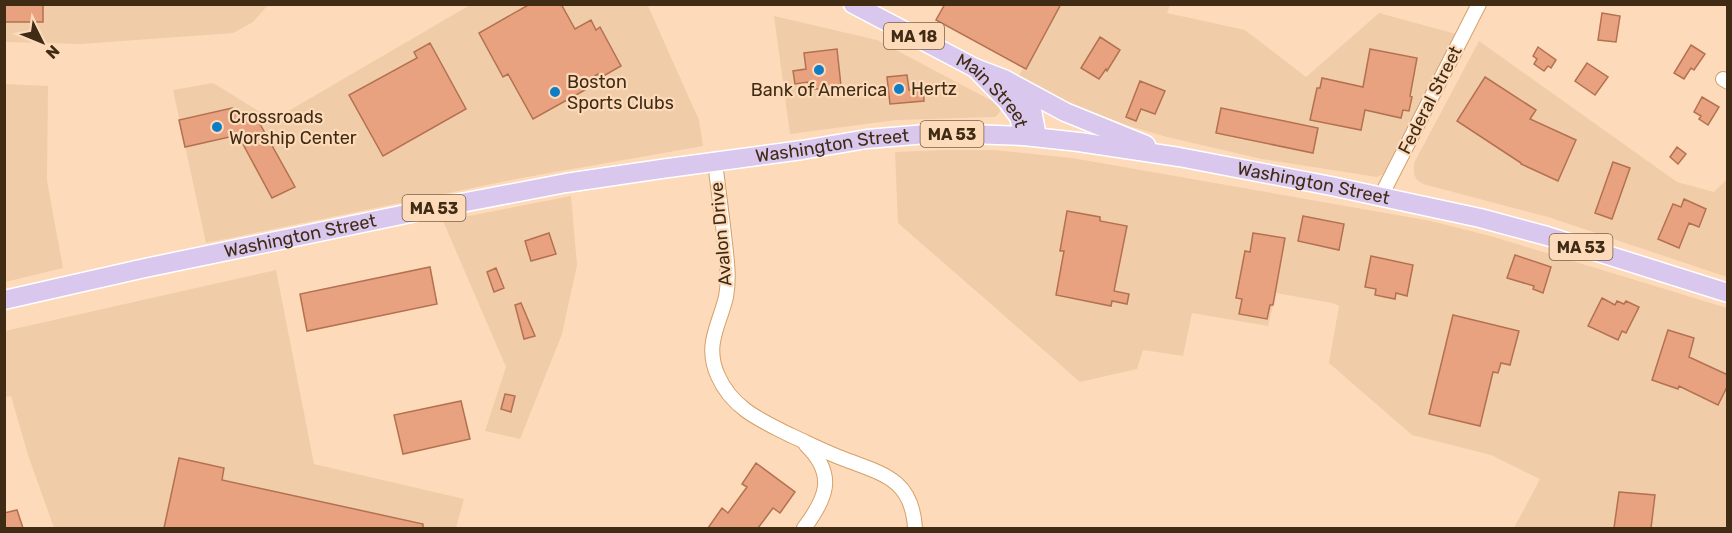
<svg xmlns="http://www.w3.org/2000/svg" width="1732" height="533" font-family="Rubik,sans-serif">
  <rect width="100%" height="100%" fill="#fddbba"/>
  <path fill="#f0cca8" d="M5,5H268L253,22L233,33L81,44L5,42Z
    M470,5H646L648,6L699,120L703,146L516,179L206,243L173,90L213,83L273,120Z
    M1059,5H1170L1167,13L1245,30L1306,77L1379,13L1456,34L1383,174L1377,177L1262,159L1167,137L1129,126L1093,112L1067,103L1017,79Z
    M774,16L877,40L996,103L999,107L1000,112L995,117L896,120L790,134Z
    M1479,41L1677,182L1714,192L1727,179V277L1548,217L1423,184L1417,180L1414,174V163Z
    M5,84L48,86L47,181L63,268L5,282Z
    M944,150H994L1072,158L1431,221L1494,237L1727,308V528H1514L1540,479L1491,455L1412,435L1329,363L1339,306L1332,303L1276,293L1268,326L1192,313L1183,356L1143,350L1137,369L1080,382L898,223L895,152Z
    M571,196L577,265L562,334L520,439L485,431L506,367L443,221Z
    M276,270L314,464L464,499L456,528H54L28,455L11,396L5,397V331Z"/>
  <path fill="#e8a280" stroke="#b37150" stroke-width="1.5" d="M4,4H43V22H4Z
    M530,4H561L575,29L591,20L596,30L600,27L621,66L600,78L598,74L581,84L585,90L533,119L508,74L503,77L479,33Z
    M945,4H1061L1026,69L936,20Z
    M1602,13L1620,16L1616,42L1598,40Z
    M1100,37L1120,50L1107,71L1106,69L1099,79L1081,68Z
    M430,43L466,109L383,156L349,95L417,58L414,52Z
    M1691,45L1705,54L1694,70L1691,68L1684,79L1674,73Z
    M1538,47L1556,60L1551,68L1548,66L1544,71L1534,64L1537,59L1533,56Z
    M837,49L841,86L809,90L808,82L795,84L793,71L806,69L804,53Z
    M1370,49L1417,58L1410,96L1412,97L1409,111L1403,110L1401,118L1365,110L1361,130L1310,120L1317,88H1320L1322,78L1363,87Z
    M1587,63L1608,77L1595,95L1575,81Z
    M907,75L909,90L923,88L924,101L890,104L887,77Z
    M1485,77L1536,110L1530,119L1576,140L1558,181L1521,164V163L1457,121Z
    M1140,81L1165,91L1155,114L1141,109L1136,121L1126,117Z
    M1702,97L1719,107L1708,125L1699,119L1701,116L1694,112Z
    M232,108L260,124L295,187L272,198L238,135L185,147L179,120Z
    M1221,108L1318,128L1313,153L1216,133Z
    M1677,147L1686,154L1678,164L1670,157Z
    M1613,162L1630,168L1612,219L1595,213Z
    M1684,199L1706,209L1699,227L1689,223L1679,248L1658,239L1673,204L1681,207Z
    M1067,211L1100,217V221L1127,226L1114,291L1129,294L1127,304L1112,301L1111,306L1056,295L1064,251H1060Z
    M1303,216L1344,224L1339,250L1298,241Z
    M549,233L556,254L531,261L525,241Z
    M1253,233L1285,238L1273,305H1270L1267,319L1239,314L1242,299L1236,298L1245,251L1250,252Z
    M1515,255L1551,267L1543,293L1533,289L1534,286L1507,278Z
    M1371,256L1413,265L1407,296L1396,293L1395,299L1375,295L1376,289L1365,287Z
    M430,267L437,304L307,331L300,294Z
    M496,268L504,288L494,292L487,272Z
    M1602,298L1615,305L1617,301L1624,304L1626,301L1639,307L1626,333L1622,331L1618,340L1588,326Z
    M521,303L535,336L524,339L515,305Z
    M1453,315L1519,331L1510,365L1501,363L1498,373L1493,372L1480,426L1429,414Z
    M1668,330L1694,338L1689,357L1728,375V385L1718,405L1679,386L1678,389L1652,380Z
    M505,394L515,396L511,412L501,409Z
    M461,401L470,439L403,454L394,415Z
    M179,458L224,468L222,480L423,524V528H164Z
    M756,463L795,492L780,513L773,508L758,528H708L722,508L728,513L747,487L742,484Z
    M1619,492L1655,495L1651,528H1614Z
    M17,510L23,528H4V513Z"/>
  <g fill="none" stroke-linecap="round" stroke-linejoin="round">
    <defs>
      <path id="minor" d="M1723,79L1728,82
        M715,162C718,186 721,210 724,234C726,255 730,276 726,297C719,326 704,345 718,376C732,408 760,420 790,435C808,443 825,452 844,459C883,474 912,479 915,528
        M1381,196L1479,4
        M804,528C826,499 837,475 806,445"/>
      <g id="major">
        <path id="s1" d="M853,4L975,68L1008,102L1019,117L1024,136"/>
        <path d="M975,68L1004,79L1065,112L1146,145"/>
        <path d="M1019,89L1031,105L1037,137"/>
        <path id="s2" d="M4,300L145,268L435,208L566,183L661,169L802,150L867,139L939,133L1024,136L1079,142L1179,157L1331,186L1480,218L1547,236L1728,293"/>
      </g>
    </defs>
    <use href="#minor" stroke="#d5a068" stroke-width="16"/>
    <use href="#major" stroke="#fff" stroke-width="21"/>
    <use href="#minor" stroke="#fff" stroke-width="14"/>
    <use href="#major" stroke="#dac7ee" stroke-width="18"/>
  </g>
  <g fill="#0f7cc6" stroke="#fddbba" stroke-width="2">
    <circle cx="819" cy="70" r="6"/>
    <circle cx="899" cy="89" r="6"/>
    <circle cx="555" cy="92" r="6"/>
    <circle cx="217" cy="127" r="6"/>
  </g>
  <g text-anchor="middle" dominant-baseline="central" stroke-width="4.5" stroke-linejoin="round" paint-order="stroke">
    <g fill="#fddbba" stroke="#796046" stroke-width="1.5">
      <rect x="884" y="23" width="60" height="26" rx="4.5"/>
      <rect x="920.5" y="121" width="63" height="26" rx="4.5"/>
      <rect x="402.5" y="195" width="63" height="26" rx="4.5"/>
      <rect x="1549.5" y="234" width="63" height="26" rx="4.5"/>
    </g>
    <g font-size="16" font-weight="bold" fill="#402b14">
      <text x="914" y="36">MA 18</text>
      <text x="952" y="134">MA 53</text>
      <text x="434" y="208">MA 53</text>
      <text x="1581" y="247">MA 53</text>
    </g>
    <g font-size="18" fill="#402b14" stroke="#fddbba" text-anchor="start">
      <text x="567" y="82">Boston<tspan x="567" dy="21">Sports Clubs</tspan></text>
      <text x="911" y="89">Hertz</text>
      <text x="819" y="90" text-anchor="middle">Bank of America</text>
      <text x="229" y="117">Crossroads<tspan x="229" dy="21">Worship Center</tspan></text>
    </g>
    <g font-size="18" fill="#402b14" stroke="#fddbba">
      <text stroke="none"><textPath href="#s1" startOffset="166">Main Street</textPath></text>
      <text transform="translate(1430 100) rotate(-63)">Federal Street</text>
      <text stroke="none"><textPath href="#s2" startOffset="843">Washington Street</textPath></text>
      <text stroke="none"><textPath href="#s2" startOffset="1329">Washington Street</textPath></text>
      <text transform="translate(721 234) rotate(-95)">Avalon Drive</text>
      <text stroke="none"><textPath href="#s2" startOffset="303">Washington Street</textPath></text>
    </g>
  </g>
  <rect width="1732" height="533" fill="none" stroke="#402b14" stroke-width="12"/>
  <g transform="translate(42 42) rotate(133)" stroke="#fddbba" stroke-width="4.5" paint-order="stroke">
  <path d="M0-4.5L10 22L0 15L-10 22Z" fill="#402b14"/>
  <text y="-9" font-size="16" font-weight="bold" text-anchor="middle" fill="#402b14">N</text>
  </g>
</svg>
